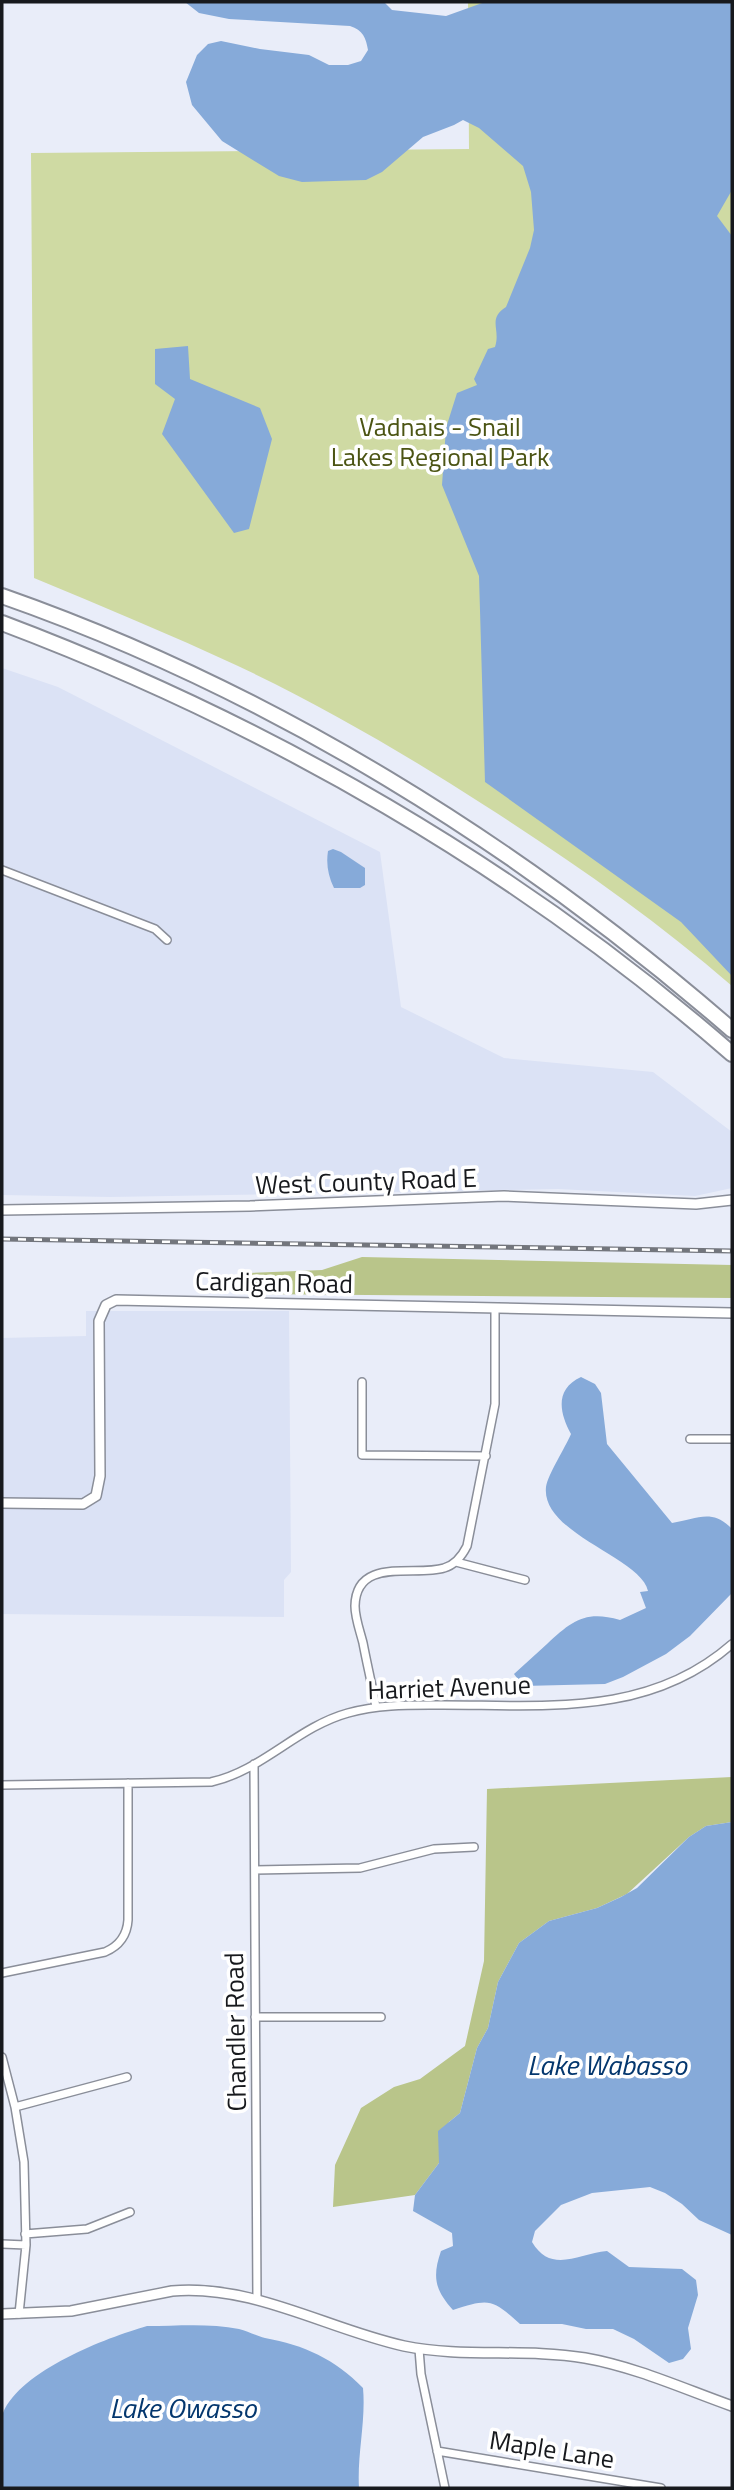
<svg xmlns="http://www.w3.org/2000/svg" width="734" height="2490" font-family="'Titillium Web',sans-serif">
  <rect width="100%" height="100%" fill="#e9edf9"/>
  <path fill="#dbe2f5" d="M2,668L58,687L380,852L401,1007L504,1058L653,1072L732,1132V1188L695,1196L558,1189L110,1197L2,1195Z
    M86,1311H289L291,1572L284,1580V1617L2,1614V1338L86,1336Z"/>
  <path fill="#cfdaa3" d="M468,2H732V986C655,919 570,860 484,805C405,754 323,706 238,666C171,635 102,606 34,578L31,153L469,149Z"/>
  <path fill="#b9c58a" d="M362,1257L732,1265V1298L250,1294L247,1273L322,1270Z
    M732,1777V1822L706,1826L689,1837L627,1894L597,1908L549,1921L519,1943L498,1982L488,2028L477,2048L460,2113L449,2122L439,2150V2163L415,2195L333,2207L335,2165L361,2108L394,2087L420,2079L465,2046L484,1961L487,1789Z"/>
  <path fill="#86aad9" d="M185,2H384L392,10L446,16L485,2H732V190L717,216L732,236V976L681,922L485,782L479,576L442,485L446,428L457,393L477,385L474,379L488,349L495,347C501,329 487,319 506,307L530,248L534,230L531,192L523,166L479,128L463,120L454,125L423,137L382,172L366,180L302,182L279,176L222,141L192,105L186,82L197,55L208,44L221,41L260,49L309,55L329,65H348L361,61L368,50C366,38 363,30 350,26L229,19L199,13Z
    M188,346L190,379L260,408L272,439L249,529L234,533L162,434L175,399L155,384V349Z
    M333,849L341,852L365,868V885L360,888H334C328,876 326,864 328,851Z
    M581,1377L595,1384L601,1393L607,1444L672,1523C697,1519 712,1508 732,1529V1593L690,1636L666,1654L623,1677L605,1684L523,1686L514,1674C525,1664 536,1654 547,1644C572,1621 585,1610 620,1620L646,1608L640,1592L648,1591C641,1557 541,1534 546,1487C547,1476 566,1446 571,1434C559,1412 555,1389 581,1377Z
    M732,1822V2235L699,2220L682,2204L665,2193L650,2187L592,2193L561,2205L535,2231L532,2242C551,2274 578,2254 607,2251L629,2267L682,2269L696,2280L698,2295L688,2328L691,2349L683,2359L669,2363L634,2339L613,2329H586L562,2324H520C492,2299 490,2298 453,2310C435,2290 432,2277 441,2251L453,2246L452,2233L413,2211L415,2195L439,2163L438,2131L460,2113L477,2048L488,2028L498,1982L519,1943L549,1921L597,1908L621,1897L637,1888L689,1837L706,1826Z
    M147,2326C177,2326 210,2323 239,2329C248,2331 256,2336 265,2338C304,2345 335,2359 363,2388C366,2421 357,2454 359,2488H2C2,2472 0,2425 3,2413C21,2370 106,2338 147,2326Z"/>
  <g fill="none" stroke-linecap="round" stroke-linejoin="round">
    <defs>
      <path id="minor" d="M2,870L155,929L167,940
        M362,1382V1455L486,1456
        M690,1439H732
        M456,1562L525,1580
        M376,1707C372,1685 367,1664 363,1643C360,1631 355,1618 355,1606C356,1556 416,1577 444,1568C455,1565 462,1556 467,1546L495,1404V1308
        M254,1764L257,2300
        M2,1785L211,1782C262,1771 297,1727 348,1713C379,1704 411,1705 443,1705C546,1705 649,1717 732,1644
        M255,1870L360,1868L434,1849L474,1847
        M2,1973L105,1952C119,1946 127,1936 128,1920V1783
        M255,2017H381
        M2,2057L15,2107L24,2162L26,2245L19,2314
        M15,2107L127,2077
        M25,2234L87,2229L130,2212
        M2,2244L26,2245
        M419,2349L421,2374L445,2488
        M437,2451L661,2488"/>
      <path id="tertiary" d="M2,1210L250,1206L504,1196L696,1204L732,1200
        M2,1503L83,1504L96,1496L100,1476L99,1321L106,1305L116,1300L732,1313
        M2,2314L71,2311L172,2291C253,2284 327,2329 404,2346C464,2358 525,2348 585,2358C636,2367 684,2389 732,2406"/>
      <path id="motorway" d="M2,596C270,690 518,844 732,1030
        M2,623C267,723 519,868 732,1054"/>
    </defs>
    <use href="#minor" stroke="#8a8e99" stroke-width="10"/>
    <use href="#tertiary" stroke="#8a8e99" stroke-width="12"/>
    <use href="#motorway" stroke="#8a8e99" stroke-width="18"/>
    <use href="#minor" stroke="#fff" stroke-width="7"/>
    <use href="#tertiary" stroke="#fff" stroke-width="9"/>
    <use href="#motorway" stroke="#fff" stroke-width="14"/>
    <defs>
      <path id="rail" d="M2,1239L732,1251"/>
    </defs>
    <use href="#rail" stroke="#73767d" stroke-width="5"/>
    <use href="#rail" stroke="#fff" stroke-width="2.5" stroke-dasharray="8" stroke-linecap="butt"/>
  </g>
  <g text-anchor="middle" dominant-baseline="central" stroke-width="7" stroke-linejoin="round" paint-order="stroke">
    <g font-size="26" fill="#4b5413" stroke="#fff">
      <text x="440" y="426">Vadnais - Snail<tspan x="440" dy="30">Lakes Regional Park</tspan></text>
    </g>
    <g font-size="26" fill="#17191d" stroke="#fff">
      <text transform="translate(366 1181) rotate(-2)">West County Road E</text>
      <text transform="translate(274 1282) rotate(1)">Cardigan Road</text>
      <text transform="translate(449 1687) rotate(-2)">Harriet Avenue</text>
      <text transform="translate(235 2032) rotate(-91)">Chandler Road</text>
      <text transform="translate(552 2449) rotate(9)">Maple Lane</text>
    </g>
    <g font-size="28" font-style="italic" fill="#04376e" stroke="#fff">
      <text x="607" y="2064">Lake Wabasso</text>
      <text x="183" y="2407">Lake Owasso</text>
    </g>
  </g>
  <rect width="734" height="2490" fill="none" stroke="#17191d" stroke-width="7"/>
</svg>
